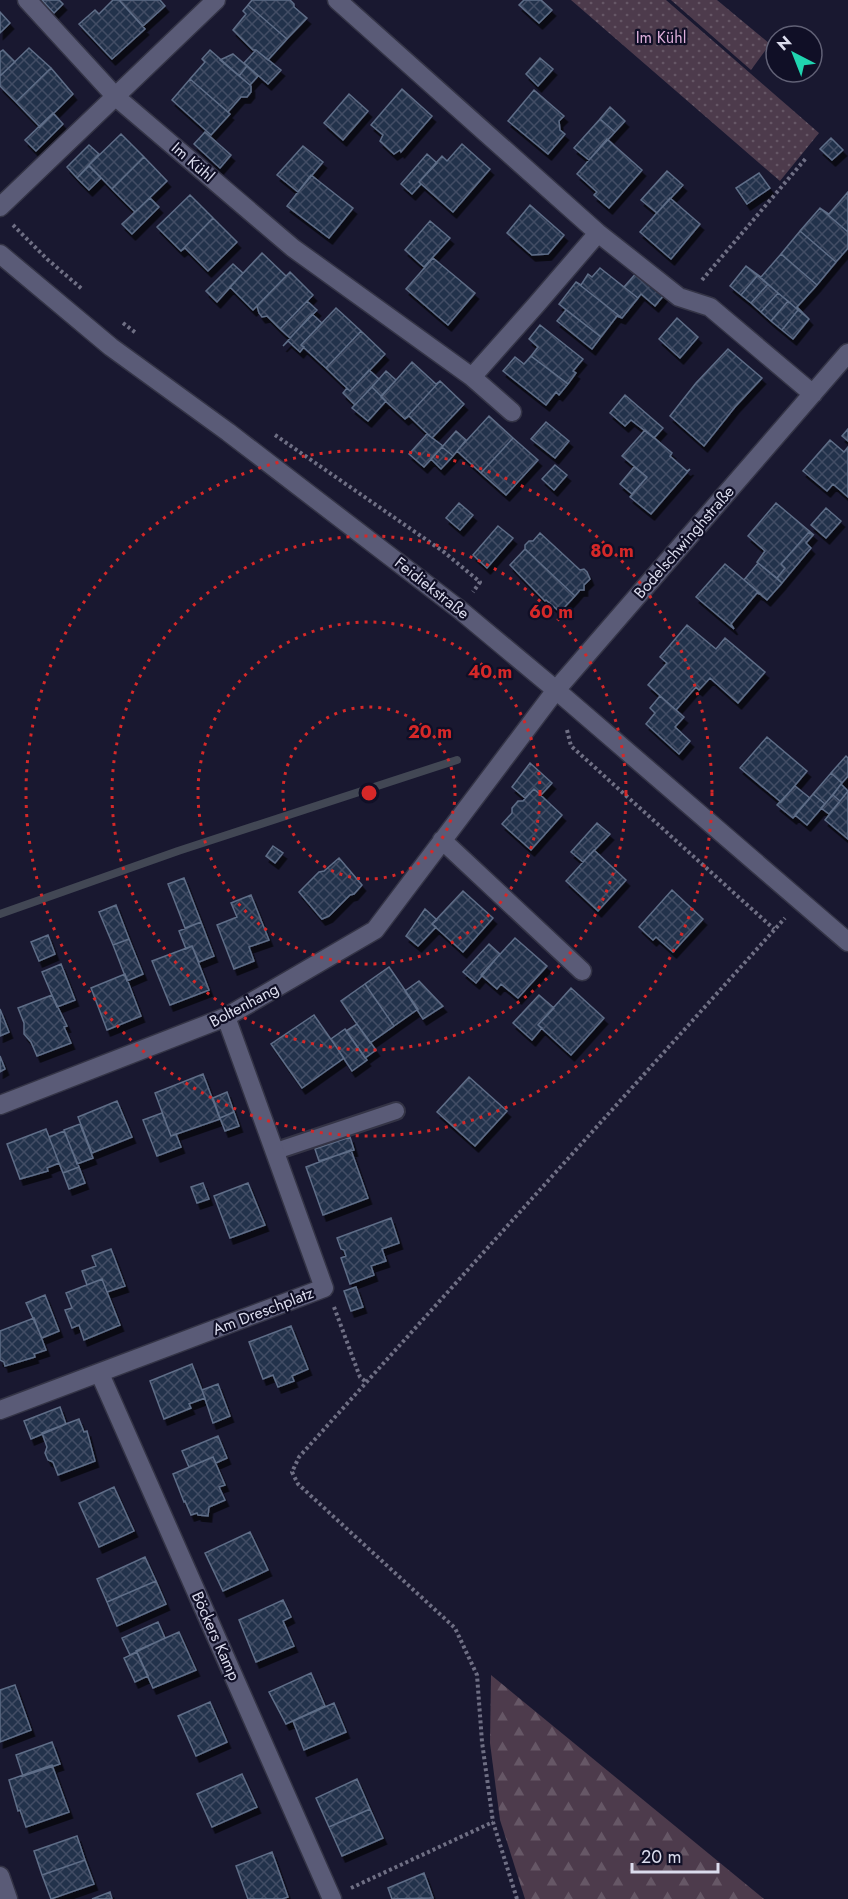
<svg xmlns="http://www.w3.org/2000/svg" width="848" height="1899" font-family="Jost,sans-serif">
  <defs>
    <pattern id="green-dots" width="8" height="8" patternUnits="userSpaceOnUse" patternTransform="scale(1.5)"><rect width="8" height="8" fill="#4d3b4c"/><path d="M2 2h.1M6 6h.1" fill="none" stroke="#665766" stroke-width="1.8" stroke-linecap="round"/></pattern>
    <pattern id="forest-firs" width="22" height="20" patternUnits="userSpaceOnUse" patternTransform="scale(1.5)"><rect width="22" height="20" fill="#4d3b4c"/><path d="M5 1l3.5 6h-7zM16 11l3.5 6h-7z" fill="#665766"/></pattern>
    <pattern id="building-cross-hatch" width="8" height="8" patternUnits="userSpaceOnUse" patternTransform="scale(1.5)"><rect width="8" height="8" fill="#23314b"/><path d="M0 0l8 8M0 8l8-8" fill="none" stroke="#424e65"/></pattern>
    <filter id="shadow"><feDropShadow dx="3.5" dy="6" stdDeviation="0" flood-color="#0009"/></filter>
  </defs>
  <rect width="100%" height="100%" fill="#191830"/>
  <path fill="url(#green-dots)" d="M571,0H666L819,133L780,181Z
    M671,0H717L770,44L751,70Z"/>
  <path fill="url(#forest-firs)" d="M491,1675L764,1899H525L500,1820L490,1743Z"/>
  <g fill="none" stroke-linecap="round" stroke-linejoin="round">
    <path stroke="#424754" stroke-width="8" d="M0,914L178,851L457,760"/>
  </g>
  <path fill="url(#building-cross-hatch)" stroke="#5f6e88" stroke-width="1.5" filter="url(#shadow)" d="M42,0H59L63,4L54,13Z
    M113,0H119L145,29L112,59L79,24L95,10L99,14Z
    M119,0H160L165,6L143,26Z
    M252,0H290L294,4V7L307,18L287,39L248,5Z
    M524,0H541L552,10L539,23L519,5Z
    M248,5L287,39L268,60L256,50H253L233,30L246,14L243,11Z
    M0,12L10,23L0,33Z
    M29,48L51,68L16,102L0,86V76Z
    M3,50L15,62L0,76V52Z
    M210,50L251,86V92L247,97H241L228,112L190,79L205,62L202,59Z
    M256,50L281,70L268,84L244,63Z
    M233,54L247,66L239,76L220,60Z
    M540,58L553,69L538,86L526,74Z
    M247,66L258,76L250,85L239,76Z
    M51,68L73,94L40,127L16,102Z
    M190,79L230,114L211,135L172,100Z
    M402,89L432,116L401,152L400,150L394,154L380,141L383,135L371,125Z
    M534,90L564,116L559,121L560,130L565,134L548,154L508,121Z
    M349,94L368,111L343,140L324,123Z
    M610,107L625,121L615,132L600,119Z
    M53,113L63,124L36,151L25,140Z
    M600,119L615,132L589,160L574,148Z
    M205,132L231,155L220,168L194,144Z
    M121,134L144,157L112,189L89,165Z
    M831,138L843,150L832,160L820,149Z
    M607,139L642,170L609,208L594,195L597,192L577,174Z
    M462,144L490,169L453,212L419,182L442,156L447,161Z
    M89,145L99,154L77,178L67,167Z
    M303,146L323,162L298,192L277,175Z
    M427,154L437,163L419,182L421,184L412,194L401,184Z
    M144,157L167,181L135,212L112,189Z
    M89,166L101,178L89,190L77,178Z
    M667,171L683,185L657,213L641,200Z
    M759,173L770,188L747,204L736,188Z
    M311,175L353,208L329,238L287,206Z
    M848,192V232L820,208L829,214Z
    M190,195L213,218L181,251L157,227Z
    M150,198L159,207L132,234L122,224Z
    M670,198L700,224L671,259L640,232Z
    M530,205L564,235L548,254L532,255L507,233Z
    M820,208L848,232V248L836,262L800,231Z
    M213,218L237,242L208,271L185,248L181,251Z
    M430,221L450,238L424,267L405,250Z
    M800,231L836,262L817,285L781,254Z
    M262,253L286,276L253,310L230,287Z
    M781,254L817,285L797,307L809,319L746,266L761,277Z
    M433,258L475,293L448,325L406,289Z
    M233,264L243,273L217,302L206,291Z
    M746,266L758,275L741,295L730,286Z
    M600,268L638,298L622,318L576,282L581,285L588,274L592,277Z
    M638,271L664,295L655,306L641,294L638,298L624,287Z
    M290,272L313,295L280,329L267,316L262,317L259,313L257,306Z
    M758,275L768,284L751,303L741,295Z
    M576,282L622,318L617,316L601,337L559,304Z
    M768,284L778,293L761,312L751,303Z
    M778,293L788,301L771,321L761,312Z
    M307,301L317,310L290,338L280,329Z
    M788,301L798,310L782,330L771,321Z
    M336,308L361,331L326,368L301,345Z
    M566,310L601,337L592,349L557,321Z
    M798,310L809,319L793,339L782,330Z
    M312,314L322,323L301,345L304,347L300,352L288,341L283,346Z
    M677,318L698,337L680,358L659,339Z
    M540,325L583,359L573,371L576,373L568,384L531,356L538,347L529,339Z
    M361,331L385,354L350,391L326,368Z
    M728,349L762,378L735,407L704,446L670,416L696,383Z
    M531,356L568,384L559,395L556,392L546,405L503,371L515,357L524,364Z
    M412,362L436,384L440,381L405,419L381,397Z
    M369,370L379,379L355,405L343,393L347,388L350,391Z
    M386,371L396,380L381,396L372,387Z
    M440,381L464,404L432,438L409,416L405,419Z
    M372,387L386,401L368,421L352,408Z
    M625,395L663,428L654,438L631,420L625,426L610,413Z
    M489,416L513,438L481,473L457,451Z
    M546,422L569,441L555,458L531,439Z
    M848,429V441L842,436Z
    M645,430L672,453L670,456L687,471L690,469L651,514L630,497L647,477L622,456Z
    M456,431L466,440L453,456L442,447Z
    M427,434L443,446L424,467L409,454Z
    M513,438L538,460L506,495L481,473Z
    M830,440L844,452L848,447V497L833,484L827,491L803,471Z
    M442,447L453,456L441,469L431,459Z
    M555,465L567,475L554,490L542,479Z
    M634,467L647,477L632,494L620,484Z
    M459,503L473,515L460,530L446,518Z
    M776,503L814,535L809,532L781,564L785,568L777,578L757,562L765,551L748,536Z
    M826,508L841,521L826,538L811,525Z
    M498,526L513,538L487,568L473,555Z
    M809,532L813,535L806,543L811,548L782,583L777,578L785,568L781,564Z
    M540,533L580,570L584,569L587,572L590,579L584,585V590H580L575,596L525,549V545L529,541H533Z
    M525,549L575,596L560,612L546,600L545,601L510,565Z
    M758,563L782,583L767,600L744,580Z
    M725,564L762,595L757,593L731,624L734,629L696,597Z
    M687,625L716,649L725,638L765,672L738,703L710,678L699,690L696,687L676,710L648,685L667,663L660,657Z
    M660,696L684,717L675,727L690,741L679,754L646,724L655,713L650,708Z
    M767,737L807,771L781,802L740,768Z
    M846,756L848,758V776L842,783L831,773Z
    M530,763L552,783L541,795L534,789L525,798L512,787Z
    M831,773L842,783L825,804L813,794Z
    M841,784L848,791L840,801L833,795Z
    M795,786L810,798L793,818L777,805Z
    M534,789L562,815L531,850L502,824L512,813V808L518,801H523Z
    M848,791V839L825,820Z
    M813,794L825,804L807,825L795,815Z
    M833,795L840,801L829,814L821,808Z
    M597,823L610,834L583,862L571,852Z
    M273,846L283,853L275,863L266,856Z
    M594,850L626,880L598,911L566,881Z
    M339,858L362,885L354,894L350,895L329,916L322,919L299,892L319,872L324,871Z
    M184,878L201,922L185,928L168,884Z
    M672,890L703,919L673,952L656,937L653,940L639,927Z
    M463,891L493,918L463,952L432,924Z
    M251,895L269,940L249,947L254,961L234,969L217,925L237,917L231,903Z
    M116,905L129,939L113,945L99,912Z
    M425,909L437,920L432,924L436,927L418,946L406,936Z
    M201,922L214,956L199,962L192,946L186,949L179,931Z
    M48,935L55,954L39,961L31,942Z
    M515,938L547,966L518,998L501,984L497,989L481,975Z
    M129,939L143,974L127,981L113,945Z
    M489,944L500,954L476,983L463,972Z
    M192,946L209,990L170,1005L152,961Z
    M61,964L75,1000L57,1007L42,972Z
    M389,967L418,1009L394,1026L365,984Z
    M125,974L141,1016L107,1030L91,988Z
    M419,981L443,1006L423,1019L405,991Z
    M365,984L394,1026L370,1043L341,1001Z
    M571,988L604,1018L571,1055L538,1025Z
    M52,995L67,1026L64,1027L71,1043L37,1056L31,1042L24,1034V1023L18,1008Z
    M539,995L554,1008L538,1025L542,1028L532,1040L513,1023Z
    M0,1009L9,1032L0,1036Z
    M314,1015L344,1058L302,1088L271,1044Z
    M357,1024L376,1050L365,1058L346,1031Z
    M345,1029L367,1060L352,1071L331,1039Z
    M0,1056L5,1069L0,1072Z
    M203,1074L220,1119L171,1136L155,1093Z
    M469,1077L507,1111L475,1146L437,1112Z
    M227,1092L234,1112L220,1118L213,1098Z
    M117,1101L132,1137L92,1153L78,1117Z
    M234,1112L239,1126L225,1131L220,1118Z
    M162,1113L171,1136L176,1134L181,1147L157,1156L143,1120Z
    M80,1124L93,1158L77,1164L64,1130Z
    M46,1129L59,1163L47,1168L48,1171L20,1179L7,1144Z
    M64,1131L79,1167L63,1173L49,1137Z
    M350,1137L354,1150L319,1161L315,1149Z
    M351,1150L368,1198L323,1215L306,1167Z
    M79,1167L85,1183L69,1189L63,1173Z
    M203,1183L209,1199L197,1203L191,1187Z
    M248,1183L265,1225L230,1238L214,1196Z
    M391,1218L399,1243L382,1249L386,1261L371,1266L374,1275L350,1284L341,1258L346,1256L344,1250L341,1249L337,1238Z
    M111,1249L125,1286L107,1292L102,1279L87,1285L82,1271L96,1266L92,1256Z
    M102,1279L120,1325L84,1340L79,1325L72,1328L65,1310L72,1308L66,1293Z
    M356,1287L363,1307L351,1311L344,1291Z
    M45,1295L59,1331L42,1338L26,1303Z
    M34,1318L46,1350L34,1354L35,1357L5,1366L4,1362L0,1360V1331Z
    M291,1326L308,1369L292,1376L294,1381L278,1387L273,1375L263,1379L249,1342Z
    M192,1364L205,1398L189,1404L191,1408L164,1419L150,1381Z
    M218,1384L230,1416L213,1423L202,1390Z
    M60,1407L66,1424L31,1439L24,1421Z
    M79,1419L84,1432L87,1431L95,1461L58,1475L53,1462L48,1460L45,1453L47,1447L42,1433Z
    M218,1436L227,1458L216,1463L213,1457L189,1467L182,1451Z
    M213,1457L225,1485L219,1487L225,1500L209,1507L208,1516L198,1515L197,1513L191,1515L185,1501L184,1502L173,1474Z
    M114,1487L134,1531L99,1547L79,1503Z
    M250,1532L268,1570L223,1591L205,1553Z
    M145,1557L156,1581L107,1602L97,1579Z
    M156,1581L166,1604L117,1626L107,1602Z
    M283,1600L291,1617L283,1621L294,1646L256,1662L239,1620Z
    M158,1622L165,1638L130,1655L122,1638Z
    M179,1632L196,1670L153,1688L136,1651Z
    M137,1652L148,1676L135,1682L124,1658Z
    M311,1673L325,1706L286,1724L269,1692Z
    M15,1685L31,1730L0,1742V1690Z
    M210,1702L227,1742L196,1756L178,1716Z
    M334,1703L346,1732L304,1750L293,1721Z
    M52,1742L60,1764L23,1776L16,1755Z
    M52,1765L69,1812L26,1827L20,1810L18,1811L9,1780Z
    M242,1774L257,1807L212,1827L197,1794Z
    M357,1779L370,1809L329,1827L316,1798Z
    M370,1809L383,1838L342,1856L329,1827Z
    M77,1836L85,1860L42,1875L34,1851Z
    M272,1852L288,1897L282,1899H248L236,1866Z
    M85,1860L94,1884L51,1899L42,1875Z
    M424,1873L433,1898L392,1899L388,1888Z
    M110,1892L112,1899H92Z"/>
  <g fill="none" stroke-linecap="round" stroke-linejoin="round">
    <defs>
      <path id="lane" d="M276,1151L396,1111"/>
      <path id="street" d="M27,0L116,97L293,248L472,377L512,412
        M337,0L598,233L679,297L710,307L813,394
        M0,207L216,0
        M0,254L111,347L228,432L460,610L556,690L848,942
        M472,377L536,305L598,233
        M442,840L582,971
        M0,1105L226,1017L375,930L556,690L848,353
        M100,1374L332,1899
        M0,1410L324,1288L226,1017
        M0,1876L8,1899"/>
    </defs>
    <use href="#lane" stroke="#343446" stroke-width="20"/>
    <use href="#street" stroke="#343446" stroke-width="21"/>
    <path stroke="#6f6f84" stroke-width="4" stroke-dasharray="3 3" stroke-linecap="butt" d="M13,225L47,259L82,289
      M702,280L807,157
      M123,323L136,333
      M275,435L444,552L480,582L473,592
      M567,730L571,746L774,929
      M334,1307L360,1377L366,1382
      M351,1888L493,1822
      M517,1899L493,1822L482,1742L477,1675L455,1628L298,1484L292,1472L299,1457L785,918"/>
    <use href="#lane" stroke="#5a5b77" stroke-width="16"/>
    <use href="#street" stroke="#5a5b77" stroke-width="18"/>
  </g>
  <g fill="none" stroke="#d62828" stroke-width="3" stroke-dasharray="3 6">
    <circle cx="369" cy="793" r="86"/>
    <circle cx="369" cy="793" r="171"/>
    <circle cx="369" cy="793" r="257"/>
    <circle cx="369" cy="793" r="343"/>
  </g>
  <g text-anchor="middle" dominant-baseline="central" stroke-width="4.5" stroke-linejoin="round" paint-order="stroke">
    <g font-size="16" fill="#ddaeda" stroke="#100f26">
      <text x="661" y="37">Im Kühl</text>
    </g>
    <g font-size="16" fill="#dbdced" stroke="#100f26">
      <text transform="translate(193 162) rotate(41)">Im Kühl</text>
      <text transform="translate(684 542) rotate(-49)">Bodelschwinghstraße</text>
      <text transform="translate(432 588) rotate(38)">Feidiekstraße</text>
      <text transform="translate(244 1005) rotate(-28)">Boltenhang</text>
      <text transform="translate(263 1311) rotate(-21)">Am Dreschplatz</text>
      <text transform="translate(216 1636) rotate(66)">Böckers Kamp</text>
    </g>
  </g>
  <circle cx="369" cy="793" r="9" fill="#d62828" stroke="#100f26" stroke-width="3"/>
  <g font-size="18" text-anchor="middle" font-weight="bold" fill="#d62828" stroke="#100f26" stroke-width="4.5" stroke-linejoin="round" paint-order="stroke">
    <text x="612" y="557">80 m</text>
    <text x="551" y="618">60 m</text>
    <text x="490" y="678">40 m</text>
    <text x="430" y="738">20 m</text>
  </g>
  <g transform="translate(794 54) rotate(318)"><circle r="28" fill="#100f26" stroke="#616176" stroke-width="1.5"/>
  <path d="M0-4.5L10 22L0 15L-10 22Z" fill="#20d5b0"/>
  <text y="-9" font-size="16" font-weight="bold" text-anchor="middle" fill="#dbdced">N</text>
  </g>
  <path d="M632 1863v9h86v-9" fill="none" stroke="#dbdced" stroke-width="3"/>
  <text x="641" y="1863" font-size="18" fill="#dbdced" stroke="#100f26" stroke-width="4.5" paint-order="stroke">20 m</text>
</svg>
